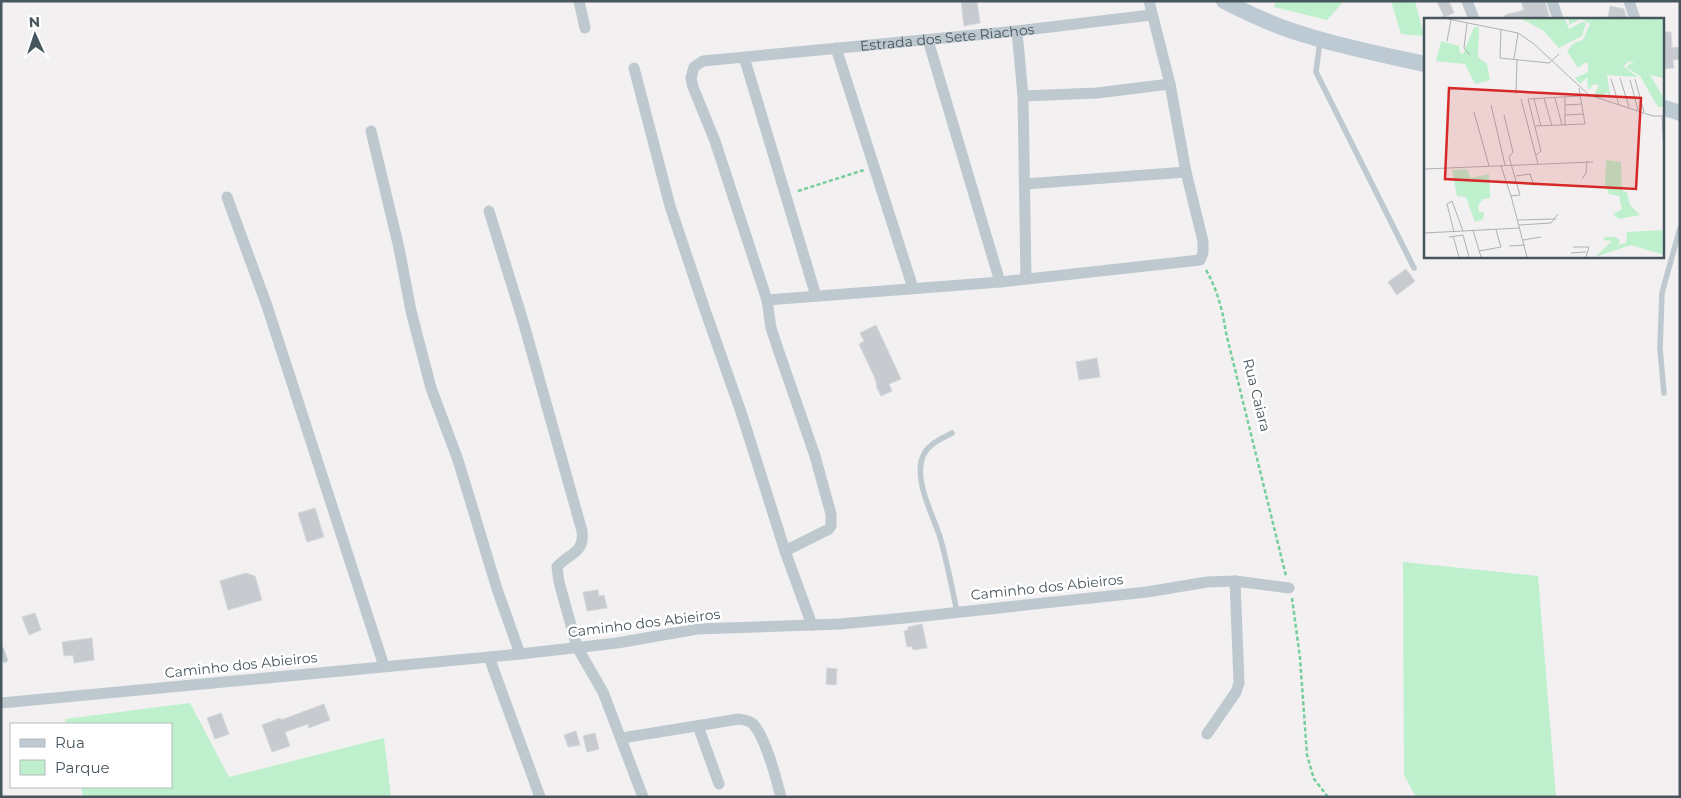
<svg xmlns="http://www.w3.org/2000/svg" width="1681" height="798" font-family="Montserrat,sans-serif">
  <rect width="100%" height="100%" fill="#f2f0f0"/>
  <path fill="#bef0cd" d="M1276,1H1344L1327,20L1274,7Z
    M1391,1H1415L1424,36L1401,34Z
    M1403,562L1538,576L1556,797H1416L1404,775Z
    M190,703L229,777L384,738L391,797H83L81,787H171V724H66L65,719Z"/>
  <path fill="#c7cbcf" stroke="#d4d6db" d="M961,1H977L980,23L964,26Z
    M1437,1H1449L1454,13L1444,17Z
    M1521,1H1545L1549,16L1538,19H1505V15L1524,10Z
    M1610,6L1624,9L1627,19H1608Z
    M1662,32H1671L1672,48L1680,47V59L1673,60L1674,68L1662,69Z
    M1406,269L1415,281L1397,295L1388,282Z
    M876,325L901,379L889,384L892,391L881,396L876,386L877,385L874,376L859,344L864,341L860,333Z
    M1097,358L1100,377L1079,380L1076,362Z
    M315,508L324,537L307,542L298,513Z
    M246,573L255,576L262,600L228,610L220,581Z
    M598,590L599,596L604,595L607,608L587,611L583,592Z
    M35,613L41,630L29,635L22,617Z
    M922,624L927,648L913,650L912,646L907,647L904,631L908,630V627Z
    M92,638L94,660L74,663L73,655L64,656L62,642Z
    M827,668L837,669L836,685L826,684Z
    M324,704L330,720L309,728L308,724L285,732L290,746L272,752L262,725L280,718L281,720Z
    M221,713L229,734L215,739L207,718Z
    M576,731L580,745L568,747L564,735Z
    M595,733L599,749L587,752L583,736Z"/>
  <g fill="none" stroke-linecap="round" stroke-linejoin="round">
    <path stroke="#75ce9b" stroke-width="2.5" stroke-dasharray="4 2.5" stroke-linecap="butt" d="M798,191L864,170
      M1206,270C1217,289 1223,311 1226,333L1286,576
      M1292,598L1300,658L1307,755L1314,779L1328,797"/>
    <path stroke="#bdc8cf" stroke-width="5.5" d="M1320,41L1316,72L1414,268
      M1664,393L1660,349L1662,293L1680,228
      M952,433C941,439 928,444 923,456C913,479 933,515 940,537C947,562 952,587 957,612
      M1,649L5,660"/>
    <g stroke="#bdc8cf" stroke-width="11">
      <path d="M579,1L585,28"/>
      <path d="M1467,1L1474,19"/>
      <path d="M1552,1L1558,19"/>
      <path d="M1629,1L1635,19"/>
      <path d="M1017,31L1023,96L1026,279"/>
      <path d="M928,40L1000,282"/>
      <path d="M836,48L913,288"/>
      <path d="M744,57L816,296"/>
      <path d="M634,68L670,206L704,307L742,415L785,551L812,625"/>
      <path d="M1023,96L1097,93L1170,84"/>
      <path d="M371,131L399,248L411,311L431,388L458,460L497,589L520,654"/>
      <path d="M1025,184L1186,172"/>
      <path d="M227,197L267,306L384,666"/>
      <path d="M489,211L523,321L582,531C585,554 568,553 557,567L559,582L577,647L603,692L643,797"/>
      <path d="M767,300L1000,282L1200,260L1203,253V241L1186,172L1170,84L1149,1"/>
      <path id="s1" d="M785,551L829,529L831,526V514L815,456L779,352L771,328L767,300L715,141L693,87L691,78L694,67L703,61L1017,31L1151,15"/>
      <path d="M489,657L540,797"/>
      <path d="M1,703L520,654L617,643L697,629L840,624L905,618L1147,592L1207,582L1235,581L1289,588"/>
      <path d="M698,726L719,784"/>
      <path d="M1207,734L1236,692L1239,683L1235,581"/>
      <path d="M622,738L739,719C743,720 749,720 753,724C766,737 776,779 781,797"/>
    </g>
    <path stroke="#bdcad4" stroke-width="16" d="M1224,1C1249,14 1275,26 1302,34C1342,47 1384,55 1425,64
      M1662,107L1680,113"/>
  </g>
  <g text-anchor="middle" dominant-baseline="central" stroke-width="5" stroke-linejoin="round" paint-order="stroke">
    <g font-size="14" fill="#47555d" stroke="#fff">
      <text stroke="none"><textPath href="#s1" startOffset="791">Estrada dos Sete Riachos</textPath></text>
      <text transform="translate(1257 395) rotate(76)">Rua Caiara</text>
      <text transform="translate(1047 587) rotate(-6)">Caminho dos Abieiros</text>
      <text transform="translate(644 623) rotate(-7)">Caminho dos Abieiros</text>
      <text transform="translate(241 665) rotate(-6)">Caminho dos Abieiros</text>
    </g>
  </g>
  <g transform="translate(1424 18)">
    <rect width="240" height="240" fill="#f2f0f0"/>
    <path d="M98,1H141L145,11L158,4L162,5L158,18L135,30L120,13ZM145,1H240V60L226,57L240,80V89H234L216,58L202,49L207,45L212,47L206,43L199,48L214,59L183,57L187,82L183,74L176,80L170,78L175,67L170,66L164,72L163,59L156,66L151,60L164,54V46L162,44L154,50L143,33L150,25L159,22L166,6L157,1L145,7ZM50,9H55L54,39L63,46L66,62L51,66L41,46L12,43L17,23L35,28L36,35L39,36ZM182,142L197,144L198,172L203,175L206,187L216,197L195,201L189,196L198,191L195,178L185,176L181,166ZM43,151L47,160L65,156L66,180L59,181L54,188L55,194H60L59,201L51,204L42,179L33,178L28,152ZM240,212V237L207,227L171,239L188,223L179,222L181,219H191L196,222L194,227L202,225L203,214Z" fill="#bef0cd"/>
    <path fill="none" stroke="#aeb2b5" stroke-width="1" d="M24,1L94,15L110,26L165,77L229,98H240M43,5L40,30L46,37M77,11L76,40L125,45L135,36M23,23L27,2M90,41L94,15M196,60L205,89M187,61L195,87M211,61L220,94M206,62L214,92M92,76L93,41M120,80L128,108M131,80L138,107M97,81L114,146M110,81L117,108M67,87L81,147M141,87L158,86M50,94L65,148M141,97L159,96M238,98L240,136M111,108L161,106L155,70M141,108V79M112,137L117,133L104,81L156,78M77,148L87,178L96,177L85,139L89,134L80,97M0,151L169,144M92,158L106,156L110,168M158,161L162,155L163,143M87,178L103,239M93,202L132,201M95,207L127,205L134,196M49,212L57,239M30,214L23,186L28,183L39,213M0,215L96,210M29,218L35,239M25,219L39,217L45,239M99,222L117,219M85,228L101,227M149,229H165L162,239M55,233L77,229L72,212M147,235L162,234"/>
    <path fill="#d62828" fill-opacity="0.15" stroke="#d62828" stroke-width="2.5" d="M25,70L217,80L212,171L21,161Z"/>
    <rect width="240" height="240" fill="none" stroke="#47555d" stroke-width="2.5"/>
  </g>
  <rect width="1681" height="798" fill="none" stroke="#47555d" stroke-width="5"/>
  <rect x="10" y="723" width="162" height="65" fill="#ffffff" stroke="#b5bbbe"/>
  <rect x="20" y="739" width="25" height="8" fill="#bdcad4" stroke="#b5bbbe"/>
  <text x="55" y="748" font-size="15" fill="#47555d">Rua</text>
  <rect x="20" y="760" width="25" height="15" fill="#bef0cd" stroke="#b5bbbe"/>
  <text x="55" y="773" font-size="15" fill="#47555d">Parque</text>
  <g transform="translate(35 35) rotate(357)" stroke="#ffffff" stroke-width="4" paint-order="stroke">
  <path d="M0-4L9 19L0 12L-9 19Z" fill="#47555d"/>
  <text y="-8" font-size="14" font-weight="bold" text-anchor="middle" fill="#47555d">N</text>
  </g>
</svg>
